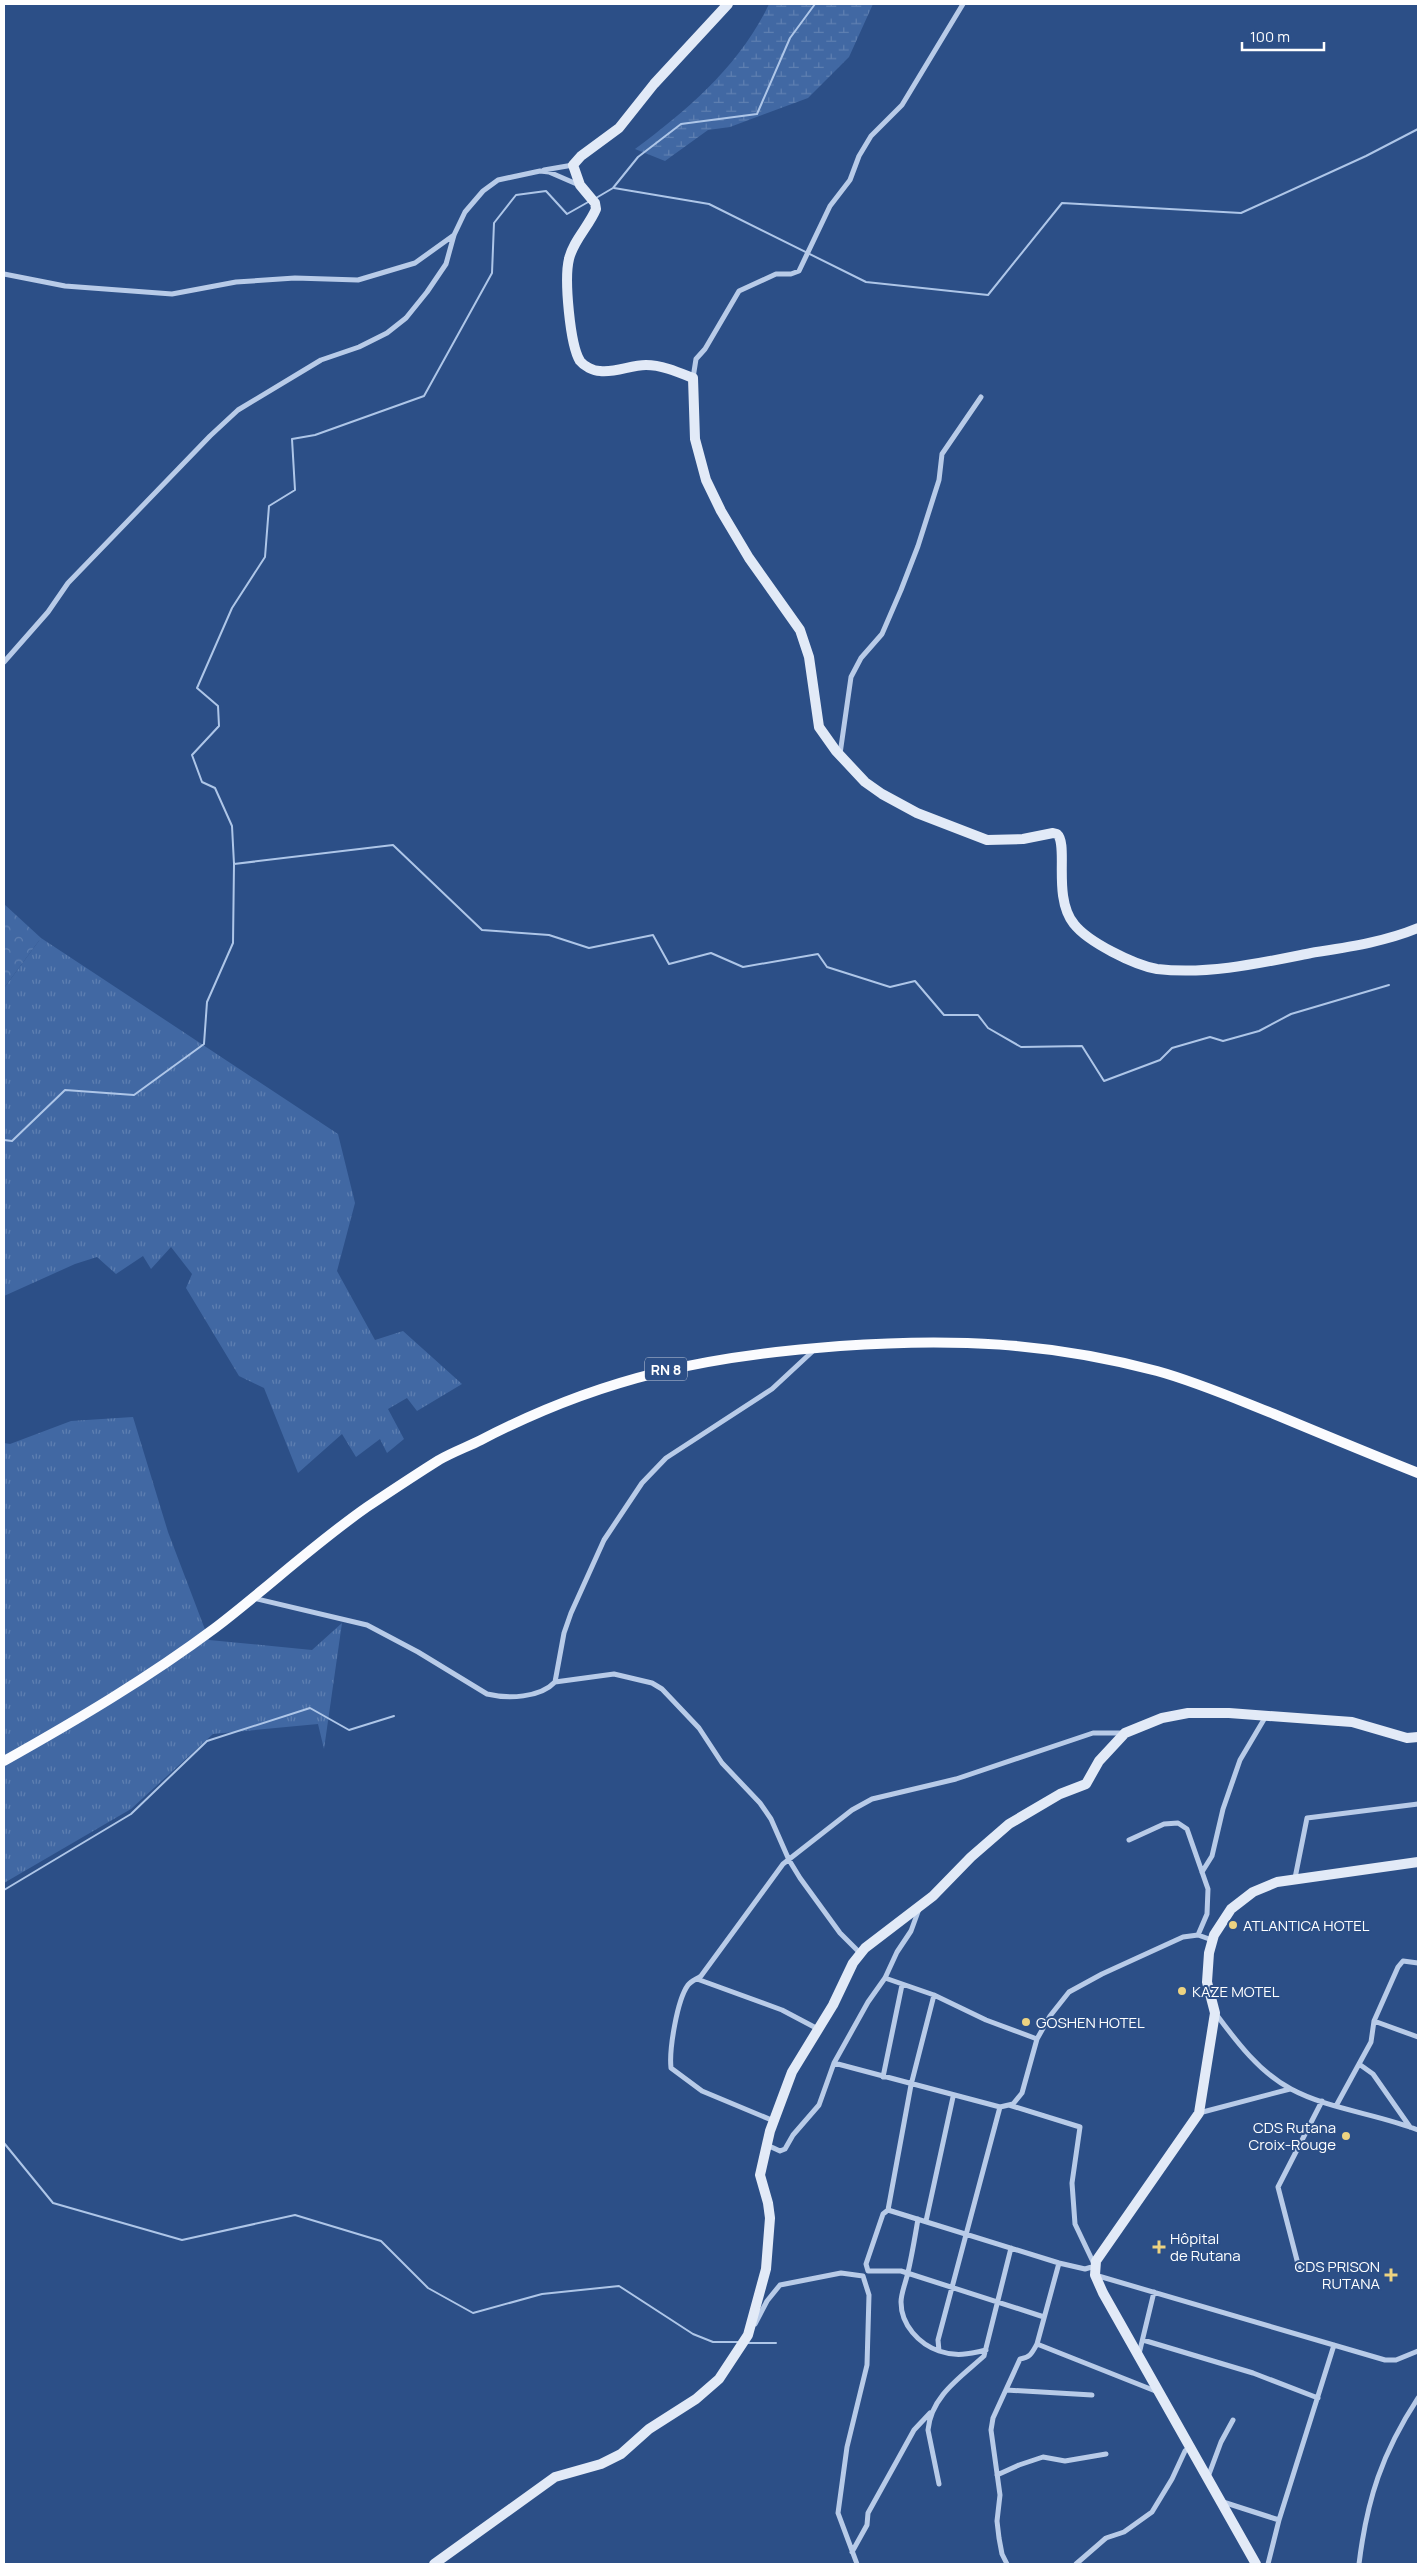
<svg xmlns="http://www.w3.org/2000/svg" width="1422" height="2568" font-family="Manrope,sans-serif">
  <defs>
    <pattern id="grass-tufts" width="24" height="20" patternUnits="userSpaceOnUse" patternTransform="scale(1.25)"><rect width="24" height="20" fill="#4168a3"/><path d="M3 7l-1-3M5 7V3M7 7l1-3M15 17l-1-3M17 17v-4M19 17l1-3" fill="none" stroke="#5e7fb1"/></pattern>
    <pattern id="forest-crowns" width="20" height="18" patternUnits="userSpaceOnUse" patternTransform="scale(1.25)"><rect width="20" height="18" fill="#4168a3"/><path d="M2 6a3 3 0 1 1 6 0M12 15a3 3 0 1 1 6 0" fill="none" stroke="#5e7fb1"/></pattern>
    <pattern id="wetland-marsh" width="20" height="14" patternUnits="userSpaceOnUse" patternTransform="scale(1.25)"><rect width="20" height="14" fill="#4168a3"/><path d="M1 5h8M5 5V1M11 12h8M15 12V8" fill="none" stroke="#5e7fb1"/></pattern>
  </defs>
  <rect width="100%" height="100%" fill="#2c4f87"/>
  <path fill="url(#grass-tufts)" d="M41,938L338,1134L355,1203L337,1271L375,1340L403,1331L462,1384L417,1411L407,1398L388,1409L404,1439L387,1453L380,1439L356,1457L342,1434L298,1473L264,1388L239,1376L186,1288L192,1274L171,1247L151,1269L143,1256L116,1274L97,1257L75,1264L4,1296V988Z
    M133,1417L168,1532L209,1640L312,1650L342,1623L324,1749L318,1724L213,1734L131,1809L4,1883V1443L10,1444L71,1421Z"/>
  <path fill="url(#forest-crowns)" d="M4,904L41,938L4,988Z"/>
  <path fill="url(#wetland-marsh)" d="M769,4H873L849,57L808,98L730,127L708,130L665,161L635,149C689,109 740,65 769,4Z"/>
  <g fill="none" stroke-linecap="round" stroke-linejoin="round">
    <path stroke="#aec6e8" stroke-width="2" d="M614,188L709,204L866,282L988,295L1062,203L1241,213L1366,156L1418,129
      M596,198L613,188L638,157L681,124L757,114L790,38L815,4
      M234,864L393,845L482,930L549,935L589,948L653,935L669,964L711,953L743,967L818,954L827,967L890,987L915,981L944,1015H978L988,1028L1021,1047L1082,1046L1104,1081L1160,1060L1172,1048L1210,1037L1223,1041L1259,1031L1291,1014L1389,985
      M4,1140L12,1141L65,1090L134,1095L204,1044L207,1002L233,943L234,864L232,826L215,788L202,782L192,755L219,726L218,706L197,688L232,608L265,557L269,506L295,490L292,439L315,435L424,396L492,273L494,223L516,195L546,191L567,214L590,201
      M4,1890L131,1814L207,1741L310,1708L349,1730L394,1716
      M4,2143L53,2203L182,2240L295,2215L381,2241L428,2288L473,2313L542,2294L619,2286L693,2334L713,2342H738
      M748,2343H776"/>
    <path stroke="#b8cbe8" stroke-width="5" d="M544,170L573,165
      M4,274L65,286L172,294L236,282L295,278L358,280L415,263L454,235
      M693,378L696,359L705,349L739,291L776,274H791L799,271L830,206L850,180L859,156L871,136L902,105L963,4
      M4,662L48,612L68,583L210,436L238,410L321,360L359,347L387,333L406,318L427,292L446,264L454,235L465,212L483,191L498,180L540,171L549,172L579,185
      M840,754L851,677L861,658L882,634L901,590L918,546L939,480L942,454L981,397
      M253,1598L367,1625L418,1652L487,1694C508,1699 540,1698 555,1682L564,1633L571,1613L604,1540L642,1483L666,1458L772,1389L814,1350
      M555,1682L614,1674L652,1683L662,1689L699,1728L722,1763L760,1803L771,1819L789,1860L800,1878L840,1933L860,1953
      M1129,1840L1164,1824L1178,1823L1187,1829L1208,1889L1207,1914L1198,1935
      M1202,1872L1212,1856L1223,1809L1240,1760L1266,1716
      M1295,1878L1307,1818L1418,1804
      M1418,1963L1403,1961L1398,1967L1374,2021L1418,2037
      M885,1978L934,1995L986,2020L1037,2039
      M697,1979L782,2010L818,2029
      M934,1995L911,2085L888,2210L883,2214L866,2264L868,2271H901L1044,2317
      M1216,2014C1236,2041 1260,2073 1291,2089C1328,2109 1378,2114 1418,2130
      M834,2063L1000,2107
      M1359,2064L1373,2074L1410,2127
      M883,2077L902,1985
      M1336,2106L1371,2042L1374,2021
      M1199,2113L1290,2089
      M774,2121L702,2091L671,2068C669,2050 677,2000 688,1985C691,1981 697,1979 701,1976L783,1864L852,1810L872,1799L956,1779L1093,1733H1124
      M767,2145L780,2151L785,2149L793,2135L819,2105L834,2063L868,2002L885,1978L897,1952L911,1931L919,1909
      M888,2210L1059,2263L1085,2269L1095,2266L1075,2224L1072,2183L1080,2127L1009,2105
      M918,2219C915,2237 912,2255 908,2272C906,2282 901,2293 901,2302C901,2325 919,2344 939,2351
      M926,2221L953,2097
      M1299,2268L1278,2187L1322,2101
      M1095,2275L1385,2360H1396L1418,2351
      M755,2324L767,2301L780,2285L841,2273L863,2276L869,2295L867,2365L847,2447L838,2513L857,2564
      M1143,2340L1253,2373L1318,2398
      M1037,2344L1158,2392
      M986,2350C969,2354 956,2357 939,2351L938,2340L1000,2107L1013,2104L1022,2093L1037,2039L1050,2016L1069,1992L1102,1974L1183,1937L1198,1935L1212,1940
      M1139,2354L1154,2292
      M1006,2390L1092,2395
      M997,2475L1019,2465L1043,2457L1065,2461L1106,2454
      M1208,2477L1221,2442L1233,2420
      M939,2484L928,2430C931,2396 961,2377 984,2356L1011,2248
      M1223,2502L1279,2520L1334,2345
      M852,2552L867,2525L868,2513L898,2459L914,2430L930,2413
      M1007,2564L1002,2554L999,2538L997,2521L1000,2495L991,2430L993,2418L1020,2359C1030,2358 1032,2353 1037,2344L1059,2263
      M1076,2564L1106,2538L1124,2532L1152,2512L1172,2479L1185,2451L1190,2447
      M1268,2564L1279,2520
      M1359,2564C1367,2499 1382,2453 1418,2398"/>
    <path stroke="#e2eaf7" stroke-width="10" d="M728,4L654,84L619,128L581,156L573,165L580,185L595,203L596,209C589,226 573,241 569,259C564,279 570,345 580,361C584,366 593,371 600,371C615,373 631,365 646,365C662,365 678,372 693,378L695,439L706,480L721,511L749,558L800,630L809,657L819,727L836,751L865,782L882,794L917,813L987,840L1023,839L1053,833L1057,834C1069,844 1052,897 1074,924C1088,942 1134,965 1157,969C1208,975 1261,963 1311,953C1348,947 1384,942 1418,928
      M434,2564L555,2477L601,2464L621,2454L649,2429L696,2399L719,2379L748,2335L766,2269L770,2218L768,2203L760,2175L770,2131L792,2072L833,2005L853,1963L865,1948L933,1896L971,1857L1009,1824L1060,1794L1086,1784L1099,1761L1125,1733L1162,1718L1188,1713H1229L1352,1722L1407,1738L1418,1737
      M1256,2564L1103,2293L1095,2275L1096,2261L1199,2113L1215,2013L1207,1982L1209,1953L1214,1935L1231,1909L1253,1892L1277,1882L1418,1862"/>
    <path stroke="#fafbfe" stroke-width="10" d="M4,1761C77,1720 148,1678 215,1628C266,1589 314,1544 367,1507C391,1491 415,1475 439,1460C453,1452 467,1447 481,1440C602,1377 706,1356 840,1346C951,1338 1049,1342 1157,1371C1197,1382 1236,1399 1274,1414C1322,1434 1370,1454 1418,1473"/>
  </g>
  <g fill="#edd381" stroke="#2c4f87" stroke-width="2">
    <circle cx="1233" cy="1925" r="5"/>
    <circle cx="1182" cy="1991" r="5"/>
    <circle cx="1026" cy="2022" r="5"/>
    <circle cx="1346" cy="2136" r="5"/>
    <path d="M1156.5 2239.5h5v5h5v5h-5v5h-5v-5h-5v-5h5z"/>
    <path d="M1388.5 2267.5h5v5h5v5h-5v5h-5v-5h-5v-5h5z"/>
  </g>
  <g text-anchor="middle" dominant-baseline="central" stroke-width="4" stroke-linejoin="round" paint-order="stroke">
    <rect fill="#2c4f87" stroke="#c0cadb" stroke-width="1" x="645" y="1357.5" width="42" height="23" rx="4"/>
    <g font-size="14" font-weight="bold" fill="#fff">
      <text x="666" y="1369">RN 8</text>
    </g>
    <g font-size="15" fill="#fff" stroke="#2c4f87" text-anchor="start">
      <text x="1243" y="1925">ATLANTICA HOTEL</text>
      <text x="1192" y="1991">KAZE MOTEL</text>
      <text x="1036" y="2022">GOSHEN HOTEL</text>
      <text x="1336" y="2127" text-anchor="end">CDS Rutana<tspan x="1336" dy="17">Croix-Rouge</tspan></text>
      <text x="1170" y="2238">Hôpital<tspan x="1170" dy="17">de Rutana</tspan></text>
      <text x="1380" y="2266" text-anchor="end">CDS PRISON<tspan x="1380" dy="17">RUTANA</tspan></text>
    </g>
  </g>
  <rect width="1422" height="2568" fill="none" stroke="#ffffff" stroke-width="10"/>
  <path d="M1242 42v8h82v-8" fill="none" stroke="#ffffff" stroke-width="2.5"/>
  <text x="1250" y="42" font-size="15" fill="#ffffff" stroke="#2c4f87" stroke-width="4" paint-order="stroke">100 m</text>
</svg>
